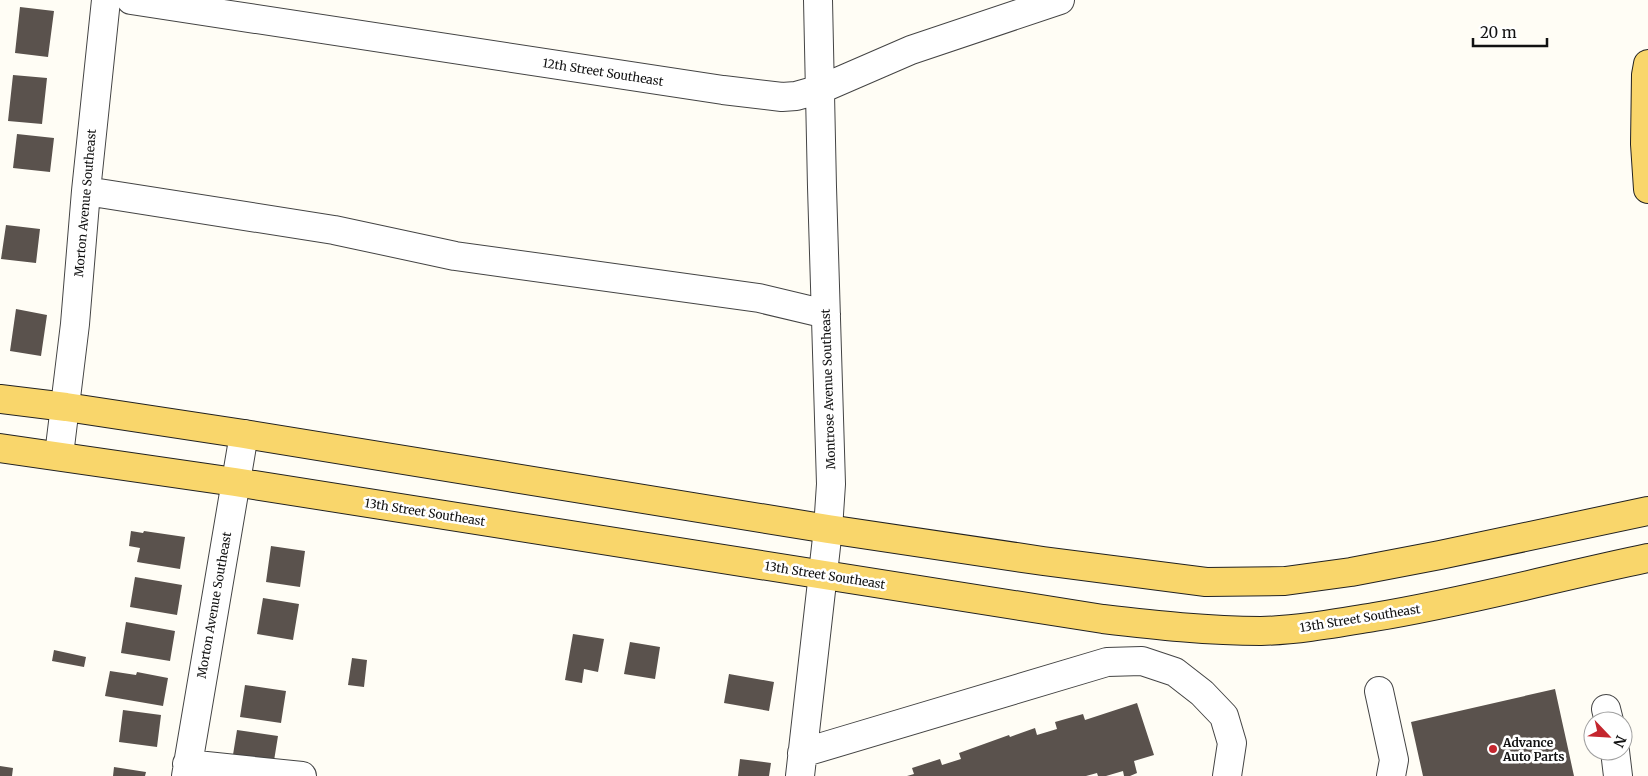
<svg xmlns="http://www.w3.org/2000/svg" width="1648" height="776" font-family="Merriweather,serif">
  <rect width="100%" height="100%" fill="#fffdf5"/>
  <path fill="#5a524d" d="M20,7L54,11L48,57L15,53Z
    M13,75L47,78L42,124L8,121Z
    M17,134L54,138L50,172L13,168Z
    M6,225L40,229L36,263L1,259Z
    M16,309L47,315L41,356L10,351Z
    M131,531L143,533L144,531L185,537L180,569L137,562L140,548L129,546Z
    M271,546L305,551L300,587L266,582Z
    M135,577L182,585L177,615L130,607Z
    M263,598L299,604L293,640L257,634Z
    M126,622L175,631L170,661L121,653Z
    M573,634L604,639L598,672L584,669L582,683L565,680Z
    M630,642L660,647L655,679L624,674Z
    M54,650L86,657L84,667L52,661Z
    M352,658L367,660L364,687L348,685Z
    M110,671L136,675L137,672L168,678L163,706L105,696Z
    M729,674L774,682L769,711L724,703Z
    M245,685L286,691L281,723L240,717Z
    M1555,689L1574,776H1423L1411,722Z
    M1137,703L1154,755L1134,761L1137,773L1130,776H1124L1123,771L1106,776H1098L1097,773L1086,776H907L914,774L912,768L940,759L942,765L961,759L959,753L1009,735L1010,737L1035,728L1037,735L1057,729L1055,722L1083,714L1085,720Z
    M123,710L161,715L157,747L119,742Z
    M237,730L278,736L273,767L232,761Z
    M740,759L771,763L769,776H738Z
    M0,766L13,768L12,776H0Z
    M114,767L146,772L145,776H113Z"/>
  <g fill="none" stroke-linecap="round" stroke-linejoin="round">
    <defs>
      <path id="minor" d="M131,0L723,90L782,97L796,96L821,89L911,50L1060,0
        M86,191L334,230L455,256L759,298L826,314
        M59,455L75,324L86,191L106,0
        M1379,691L1394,760L1391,776
        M1606,709L1609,721
        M1615,751L1618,776
        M802,753L1107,662L1142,661L1175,672L1202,693L1224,716L1232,743L1227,776
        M187,764L302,776
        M186,776L244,434
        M800,776L828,529L831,484L822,187L818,0"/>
      <path id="major" d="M1648,64L1646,75L1645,144L1648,189
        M0,399L66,407L244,434L828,529L1043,561L1206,582L1285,581L1351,572L1440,555L1648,511
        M0,448L235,482L1103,619C1155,625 1208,631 1261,631C1299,630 1337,623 1374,617C1466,602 1557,577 1648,558"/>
    </defs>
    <use href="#minor" stroke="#444" stroke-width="30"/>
    <use href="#major" stroke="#222" stroke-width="30"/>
    <use href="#minor" stroke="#fff" stroke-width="28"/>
    <use href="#major" stroke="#f9d66b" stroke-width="28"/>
  </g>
  <circle fill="#c4262e" stroke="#fff" stroke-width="2" cx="1493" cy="749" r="5"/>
  <g text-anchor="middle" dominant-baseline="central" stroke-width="5" stroke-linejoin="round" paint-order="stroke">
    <g font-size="12" fill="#111" stroke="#fff">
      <text transform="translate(603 72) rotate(9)">12th Street Southeast</text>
      <text transform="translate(85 203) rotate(-85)">Morton Avenue Southeast</text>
      <text transform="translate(828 389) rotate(-92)">Montrose Avenue Southeast</text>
      <text transform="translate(425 512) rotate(9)">13th Street Southeast</text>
      <text transform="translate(825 575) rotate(9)">13th Street Southeast</text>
      <text transform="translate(214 605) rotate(-80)">Morton Avenue Southeast</text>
      <text transform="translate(1360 618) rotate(-9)">13th Street Southeast</text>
    </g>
    <g font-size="12" font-weight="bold" fill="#111" stroke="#fff" text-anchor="start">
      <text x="1503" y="742">Advance<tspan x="1503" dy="14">Auto Parts</tspan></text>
    </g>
  </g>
  <g transform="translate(1608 736) rotate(115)"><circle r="24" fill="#ffffff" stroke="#a0a0a0"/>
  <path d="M0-4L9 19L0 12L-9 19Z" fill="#c4262e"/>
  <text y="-8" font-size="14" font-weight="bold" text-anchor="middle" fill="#111111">N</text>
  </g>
  <path d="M1473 38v8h74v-8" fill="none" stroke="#111111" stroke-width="2.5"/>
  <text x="1480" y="38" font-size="15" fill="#111111" stroke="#ffffff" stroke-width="4" paint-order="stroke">20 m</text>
</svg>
